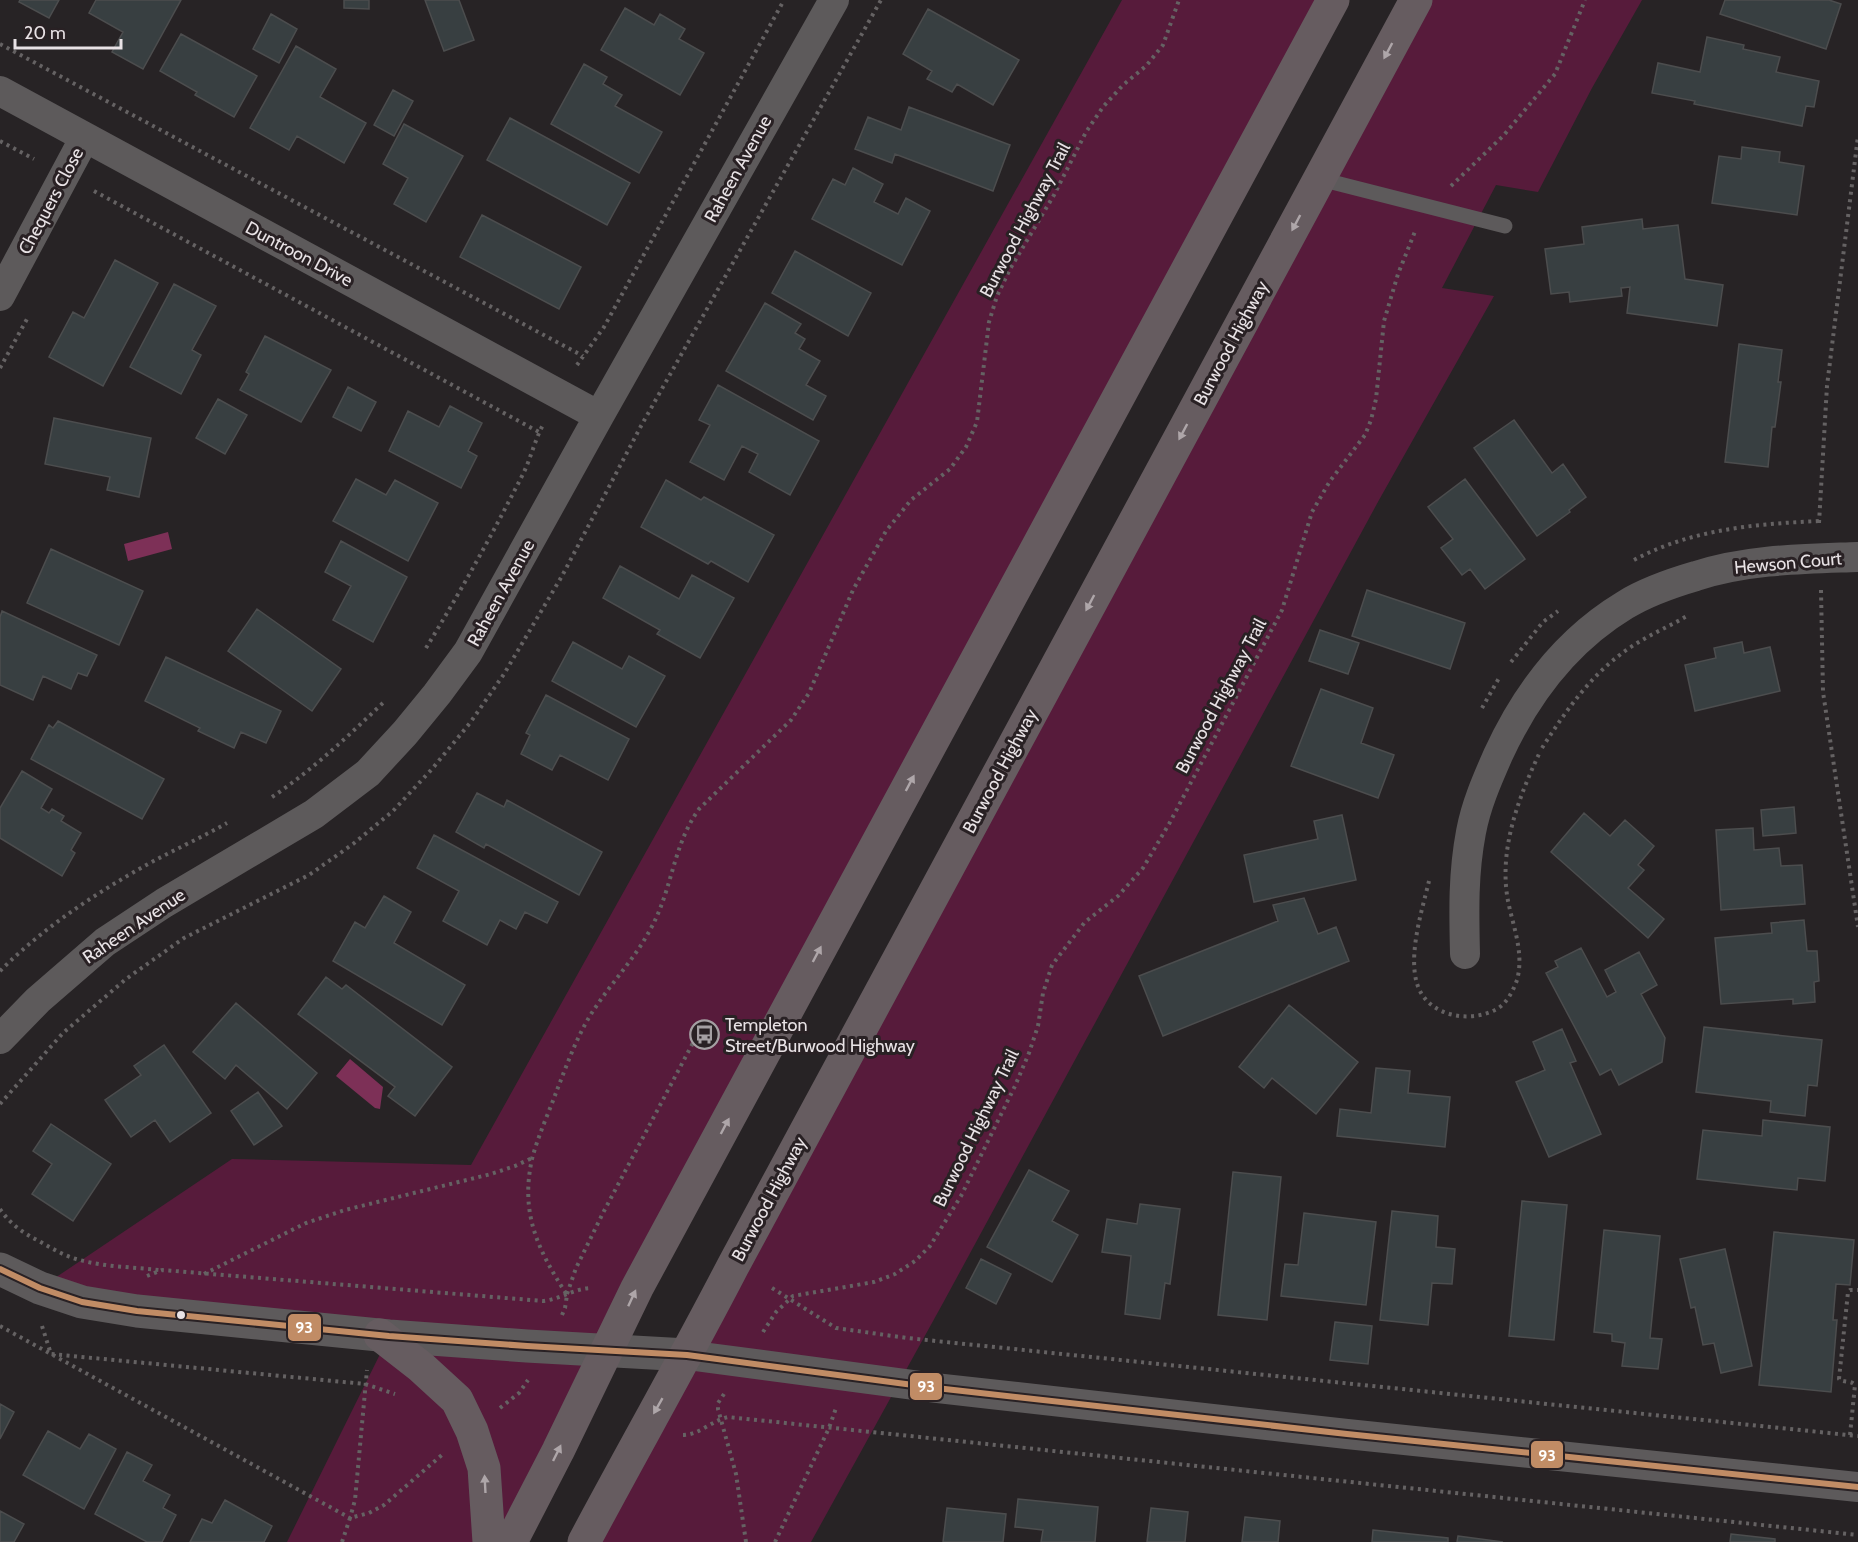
<svg xmlns="http://www.w3.org/2000/svg" width="1858" height="1542" font-family="Cabin,sans-serif">
  <rect width="100%" height="100%" fill="#272325"/>
  <path fill="#571b3b" d="M1122,0H1323L511,1542H287L389,1336L40,1288L232,1159L471,1165Z
    M1416,0H1642L1592,88L1538,192L1496,185L1442,288L1494,296L1379,500L943,1303L811,1542H584Z"/>
  <path fill="#7d3057" d="M168,532L172,549L128,561L124,544Z
    M350,1059L383,1087L380,1109L375,1108L336,1076Z"/>
  <path fill="#383f41" stroke="#4c4d4e" stroke-width="1.5" d="M20,0H59L49,18L19,2Z
    M96,0H181L143,69L112,52L123,32L89,13Z
    M344,0H369V9L344,8Z
    M425,0H459L474,40L444,51Z
    M1725,0H1829L1841,4L1826,49L1720,14Z
    M625,8L654,25L660,14L685,29L679,39L704,53L680,95L601,50Z
    M928,9L1019,60L993,105L957,84L952,92L927,79L932,71L903,54Z
    M271,14L297,29L279,63L253,49Z
    M181,34L257,76L234,117L195,95L197,92L160,71Z
    M1707,37L1744,45L1743,49L1780,57L1776,72L1819,81L1814,107L1806,106L1802,126L1694,104L1695,101L1652,93L1658,63L1700,72Z
    M296,46L336,69L320,97L366,123L344,163L297,136L289,150L250,128Z
    M584,64L607,77L603,84L622,95L615,106L662,132L639,173L551,124Z
    M393,90L413,101L394,136L374,125Z
    M909,107L1010,145L993,191L895,154L892,163L855,149L868,117L901,130Z
    M510,118L630,183L607,225L487,160Z
    M404,124L463,156L426,222L394,204L408,178L383,164Z
    M1742,147L1780,152L1779,162L1804,166L1797,215L1712,203L1719,156L1741,159Z
    M853,168L883,184L874,202L898,214L906,198L930,211L902,265L812,219L833,179L845,185Z
    M482,215L581,267L559,309L460,257Z
    M1642,219L1643,229L1678,225L1685,279L1723,285L1717,326L1627,313L1630,287L1621,288L1622,296L1570,302L1569,292L1551,294L1545,249L1584,244L1582,227Z
    M795,251L871,293L848,336L772,293Z
    M115,260L158,283L103,386L49,357L73,312L84,318Z
    M174,284L216,306L192,350L201,355L181,394L130,367Z
    M765,303L801,324L795,333L805,339L799,349L820,361L806,385L826,396L813,420L726,371Z
    M265,336L331,370L301,422L240,390L249,374L246,372Z
    M1739,344L1782,350L1778,382H1781L1775,427H1772L1768,467L1725,462Z
    M718,385L819,441L790,495L749,472L758,454L742,446L724,480L690,462L710,425L699,420Z
    M348,387L376,402L361,431L333,417Z
    M218,399L247,415L225,454L196,438Z
    M450,406L482,423L468,451L477,456L461,488L389,451L408,411L439,427Z
    M54,418L151,438L139,497L107,490L110,477L45,464Z
    M1514,420L1552,473L1563,464L1586,497L1569,510L1570,512L1537,536L1474,448Z
    M356,479L386,495L395,480L438,503L408,561L333,521Z
    M1465,479L1525,559L1485,589L1470,569L1462,575L1441,548L1453,539L1428,507Z
    M666,480L701,500L704,497L774,535L748,582L711,561L708,564L641,527Z
    M341,541L407,577L373,642L333,620L351,586L325,572Z
    M51,549L143,591L119,645L27,603Z
    M620,566L679,599L692,575L734,598L700,658L657,634L660,630L603,598Z
    M1367,590L1465,623L1450,669L1352,636Z
    M257,609L341,669L312,711L228,651Z
    M2,611L97,655L87,676L78,673L71,689L43,676L33,700L0,685V617Z
    M1320,630L1359,643L1348,674L1309,661Z
    M573,642L622,669L629,656L665,676L636,727L552,681Z
    M1742,642L1744,653L1770,647L1780,691L1695,711L1685,665L1716,658L1714,648Z
    M166,657L281,711L266,743L241,732L234,748L198,731L200,728L145,701Z
    M1321,689L1373,708L1361,743L1394,755L1378,798L1291,766Z
    M546,695L629,739L608,780L560,755L552,770L521,754L530,735L526,733Z
    M58,721L164,779L142,819L31,759L49,725L53,728Z
    M22,771L52,789L41,808L49,813L52,809L64,816L61,821L81,833L71,850L75,853L62,876L0,838V808Z
    M477,793L504,807L507,800L602,852L579,895L486,844L484,848L456,832Z
    M1794,807L1796,833L1763,836L1761,810Z
    M1584,813L1610,836L1625,820L1654,846L1638,865L1644,870L1628,888L1664,919L1648,938L1551,852Z
    M1342,815L1356,880L1254,902L1244,855L1318,839L1314,821Z
    M1753,828L1754,850L1779,848L1781,866L1802,865L1805,904L1721,910L1716,830Z
    M434,835L558,902L547,923L525,912L516,929L500,920L487,945L443,921L459,891L417,868Z
    M384,896L411,912L394,943L465,985L442,1025L333,961L355,922L365,928Z
    M1304,898L1318,934L1336,927L1349,961L1163,1036L1139,976L1278,921L1273,905Z
    M1804,920L1807,951H1817L1819,981L1814,982L1815,1002L1793,1004V999L1721,1004L1715,938L1772,933L1771,923Z
    M1581,948L1607,997L1616,992L1605,970L1639,952L1657,985L1641,994L1665,1038L1662,1062L1619,1085L1611,1069L1600,1075L1546,973L1558,967L1555,961Z
    M326,977L342,989L346,985L452,1067L415,1116L388,1096L395,1087L298,1014Z
    M236,1003L317,1073L287,1109L236,1065L225,1079L193,1052Z
    M1289,1005L1358,1062L1316,1114L1272,1078L1264,1088L1239,1067Z
    M1704,1027L1822,1040L1817,1086L1808,1085L1805,1116L1770,1112L1771,1101L1696,1092Z
    M1562,1029L1576,1061L1570,1063L1601,1134L1549,1157L1516,1082L1545,1070L1533,1042Z
    M164,1045L211,1113L170,1142L155,1120L131,1137L105,1100L141,1075L134,1066Z
    M1376,1068L1410,1071L1408,1093L1450,1097L1445,1147L1337,1136L1340,1109L1371,1113Z
    M258,1092L282,1126L254,1145L231,1111Z
    M1763,1120L1830,1127L1825,1181L1798,1178L1797,1190L1697,1179L1703,1130L1762,1136Z
    M51,1124L111,1164L73,1221L32,1194L52,1164L33,1151Z
    M1029,1170L1069,1191L1052,1221L1078,1235L1052,1282L987,1247Z
    M1233,1172L1281,1177L1267,1320L1218,1315Z
    M1522,1201L1567,1205L1554,1340L1509,1336Z
    M1140,1204L1180,1209L1170,1284L1165,1283L1160,1319L1125,1314L1131,1256L1102,1252L1107,1219L1137,1224Z
    M1392,1211L1438,1216L1436,1247L1455,1249L1452,1284L1432,1283L1428,1325L1380,1320Z
    M1304,1213L1376,1222L1366,1305L1281,1296L1285,1264L1298,1265Z
    M1604,1230L1660,1236L1650,1338L1662,1339L1658,1369L1622,1366L1625,1343L1612,1341V1334L1594,1332Z
    M1774,1232L1854,1240L1850,1285L1836,1284L1833,1320H1837L1831,1392L1759,1385Z
    M1725,1249L1752,1366L1721,1373L1714,1343L1703,1345L1695,1307L1691,1308L1680,1259Z
    M981,1259L1011,1274L996,1304L966,1288Z
    M1335,1322L1372,1326L1368,1364L1330,1360Z
    M0,1404L14,1412L0,1439Z
    M48,1431L80,1449L89,1434L116,1449L84,1509L23,1475Z
    M127,1452L152,1465L143,1481L170,1495L163,1508L176,1515L162,1542H147L95,1514Z
    M1018,1499L1098,1507L1095,1542H1041L1043,1530L1015,1527Z
    M225,1500L272,1526L264,1542H190L202,1519L212,1523Z
    M947,1508L1006,1514L1003,1542H943Z
    M1151,1508L1188,1512L1185,1542H1147Z
    M0,1511L24,1524L14,1542H0Z
    M1245,1517L1280,1521L1278,1542H1242Z
    M1373,1530L1448,1538V1542H1372Z
    M1731,1534L1775,1539V1542H1730Z
    M1458,1536L1503,1542H1457Z"/>
  <g fill="none" stroke-linecap="round" stroke-linejoin="round">
    <path stroke="#656263" stroke-width="4" stroke-dasharray="3 4.5" stroke-linecap="butt" d="M0,44L583,356
      M0,141L34,159
      M1451,186L1504,135L1555,74L1585,0
      M94,191L539,432
      M577,365L604,327L784,0
      M0,368L27,319
      M1819,523L1827,386L1858,136
      M1634,560C1692,529 1755,524 1819,521
      M1821,590L1823,692L1858,927
      M426,648C461,591 493,533 523,474C531,458 535,439 544,423
      M1511,662L1543,622L1558,611
      M1482,708L1499,678
      M1542,748C1567,709 1594,670 1634,645C1651,634 1670,626 1687,616
      M272,797C314,769 349,735 385,701
      M1429,881C1422,911 1403,968 1423,996C1439,1018 1473,1022 1497,1009C1507,1003 1513,991 1517,980C1525,951 1511,922 1507,895C1500,846 1519,797 1539,754
      M0,971C42,929 90,897 141,868C169,852 199,839 227,823
      M0,1104L63,1033L126,979L184,938L309,875L353,844L393,811L432,769L470,723L504,674L562,576L641,426L881,0
      M0,1209C10,1224 23,1233 39,1241C51,1248 63,1255 76,1259C103,1267 132,1267 159,1270
      M204,1274L306,1223L345,1210L491,1174L515,1166L532,1158
      M147,1276L162,1270L543,1301C561,1299 575,1288 592,1288
      M772,1288L836,1328L907,1338L1858,1436
      M567,1294L576,1268L603,1213L704,1022
      M562,1315L565,1308L567,1295C538,1250 520,1214 532,1159C538,1136 549,1112 557,1090C568,1062 578,1033 595,1008C613,981 635,958 650,930C673,889 672,847 699,809L791,720L809,693L853,590L886,531L911,500L950,469L966,447L977,422L989,322L997,296L1010,269L1054,195L1086,132L1103,107L1123,85L1146,66L1163,45L1179,0
      M0,1326L350,1518L355,1500L367,1370
      M42,1326L51,1354L365,1384L395,1394
      M763,1332L776,1312L793,1296L874,1282L895,1274L915,1261L930,1246L961,1196L1015,1086L1029,1053L1038,1026L1043,993L1052,965L1085,922L1118,896L1143,868L1169,824L1282,610L1312,512L1330,481L1365,435L1371,420L1376,399L1384,321L1398,274L1416,229
      M724,1394L718,1403V1409L736,1474L746,1542
      M500,1408L519,1393L528,1380
      M683,1435C699,1435 713,1420 728,1417L1858,1535
      M1850,1435L1855,1385C1851,1380 1844,1383 1839,1379L1848,1292L1850,1290H1858
      M342,1542L350,1518L369,1513L384,1505L443,1454
      M775,1542L829,1428L836,1408"/>
    <path stroke="#5d5a5b" stroke-width="15" d="M1320,179L1505,226"/>
    <path stroke="#5d5a5b" stroke-width="30" d="M0,91L599,416
      M0,296L85,137
      M1465,954C1464,912 1463,874 1471,832C1476,805 1487,780 1498,755C1526,694 1567,640 1625,605C1646,592 1672,583 1696,576C1749,559 1804,559 1858,557
      M0,1039L38,1000L105,942L164,903L314,814L368,773L405,733L437,694L468,652L599,416L834,0
      M687,1355L936,1388L1347,1434L1858,1487"/>
    <path stroke="#5d5a5b" stroke-width="33" d="M0,1269L40,1288L82,1302L137,1311L389,1336L527,1346L687,1355"/>
    <path stroke="#665c60" stroke-width="33" d="M380,1335L421,1367L457,1400L472,1431L484,1468L489,1542
      M511,1542L558,1451L637,1288L1333,0
      M584,1542C633,1450 685,1359 733,1266L1416,0"/>
    <defs>
      <path id="bus-1" d="M0,1269L40,1288L82,1302L137,1311L389,1336L527,1346L687,1355L936,1388L1347,1434L1858,1487"/>
    </defs>
    <use href="#bus-1" stroke="#292124" stroke-width="10"/>
    <use href="#bus-1" stroke="#c18c65" stroke-width="6"/>
  </g>
  <defs><path id="oneway-solid" d="M-6-.8H1V-3.2L6.5 0L1 3.2V.8H-6Z" transform="scale(1.5)"/></defs>
  <g fill="#aea6a9">
    <use href="#oneway-solid" transform="translate(1388 51) rotate(118)"/>
    <use href="#oneway-solid" transform="translate(1296 223) rotate(118)"/>
    <use href="#oneway-solid" transform="translate(1183 432) rotate(118)"/>
    <use href="#oneway-solid" transform="translate(1090 603) rotate(118)"/>
    <use href="#oneway-solid" transform="translate(910 783) rotate(-62)"/>
    <use href="#oneway-solid" transform="translate(817 954) rotate(-62)"/>
    <use href="#oneway-solid" transform="translate(725 1126) rotate(-62)"/>
    <use href="#oneway-solid" transform="translate(632 1298) rotate(-65)"/>
    <use href="#oneway-solid" transform="translate(658 1406) rotate(120)"/>
    <use href="#oneway-solid" transform="translate(557 1453) rotate(-64)"/>
    <use href="#oneway-solid" transform="translate(485 1484) rotate(-93)"/>
  </g>
  <defs>
    <symbol id="bus-ring" viewBox="-11 -11 22 22"><circle r="9.5" fill="#292124" stroke="#a49fa2" stroke-width="1.5"/><path d="M-5-6H5V4H4V6H2V4H-2V6H-4V4H-5ZM-3.5-4V0h7V-4ZM-3.5 1.2v1.5H-2V1.2ZM2 1.2v1.5H3.5V1.2Z" fill="#a49fa2"/></symbol>
  </defs>
  <g fill-rule="evenodd">
    <use href="#bus-ring" x="688" y="1018" width="33" height="33"/>
  </g>
  <circle fill="#e8e2e5" stroke="#292124" stroke-width="2" cx="181" cy="1315" r="5"/>
  <g text-anchor="middle" dominant-baseline="central" stroke-width="6" stroke-linejoin="round" paint-order="stroke">
    <g font-size="18" fill="#e8e2e5" stroke="#292124">
      <text transform="translate(738 169) rotate(-61)">Raheen Avenue</text>
      <text transform="translate(51 201) rotate(-62)">Chequers Close</text>
      <text transform="translate(1025 220) rotate(-62)">Burwood Highway Trail</text>
      <text transform="translate(299 254) rotate(28)">Duntroon Drive</text>
      <text transform="translate(1231 343) rotate(-62)">Burwood Highway</text>
      <text transform="translate(1788 563) rotate(-5)">Hewson Court</text>
      <text transform="translate(501 593) rotate(-61)">Raheen Avenue</text>
      <text transform="translate(1221 696) rotate(-62)">Burwood Highway Trail</text>
      <text transform="translate(1000 771) rotate(-62)">Burwood Highway</text>
      <text transform="translate(134 926) rotate(-34)">Raheen Avenue</text>
      <text transform="translate(976 1128) rotate(-64)">Burwood Highway Trail</text>
      <text transform="translate(769 1199) rotate(-62)">Burwood Highway</text>
    </g>
    <g font-size="18" fill="#e8e2e5" stroke="#292124" text-anchor="start">
      <text x="725" y="1025">Templeton<tspan x="725" dy="21">Street/Burwood Highway</tspan></text>
    </g>
  </g>
  <g stroke="#292124" stroke-width="2">
    <rect x="287" y="1313" width="35" height="29" rx="6" fill="#c18c65"/>
    <rect x="909" y="1372" width="34" height="29" rx="6" fill="#c18c65"/>
    <rect x="1530" y="1440" width="34" height="29" rx="6" fill="#c18c65"/>
  </g>
  <g font-size="16" text-anchor="middle" font-weight="bold" fill="#fff">
    <text x="304" y="1333">93</text>
    <text x="926" y="1392">93</text>
    <text x="1547" y="1461">93</text>
  </g>
  <path d="M15 39v9h106v-9" fill="none" stroke="#e8e2e5" stroke-width="3"/>
  <text x="24" y="39" font-size="18" fill="#e8e2e5" stroke="#292124" stroke-width="4.5" paint-order="stroke">20 m</text>
</svg>
